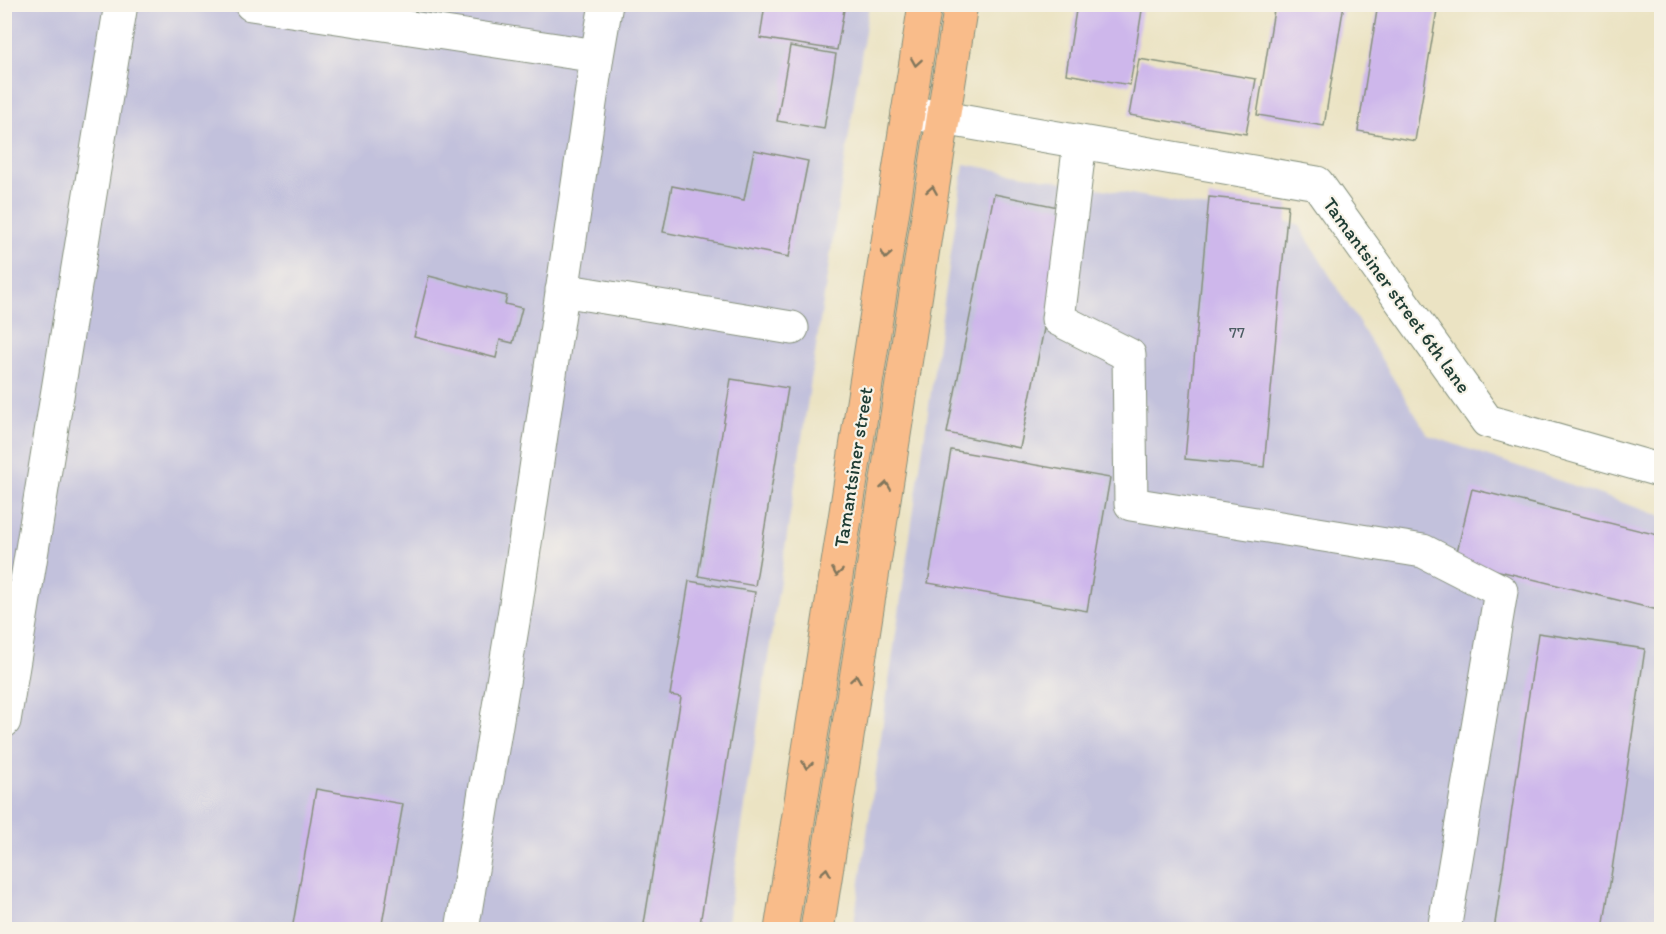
<svg xmlns="http://www.w3.org/2000/svg" width="1666" height="934" font-family="Itim,sans-serif">
  <rect width="100%" height="100%" fill="#f7f3e8"/>
  <filter id="ink" filterUnits="userSpaceOnUse"><feTurbulence type="fractalNoise" baseFrequency=".0167" numOctaves="2"/><feDisplacementMap in="SourceGraphic" scale="12" xChannelSelector="R" yChannelSelector="G"/><feConvolveMatrix kernelMatrix="1 2 1 2 8 2 1 2 1" color-interpolation-filters="sRGB"/></filter>
  <filter id="wash" filterUnits="userSpaceOnUse"><feTurbulence type="fractalNoise" baseFrequency=".008" numOctaves="4" result="noise"/><feDisplacementMap in="SourceGraphic" scale="24" xChannelSelector="R" yChannelSelector="G"/><feGaussianBlur stdDeviation="1.35" result="paint"/><feColorMatrix in="noise" values="0 0 0 0 0 0 0 0 0 0 0 0 0 0 0 0 0 1.4 0 .05"/><feComposite in="paint" operator="in"/></filter>
  <g filter="url(#wash)">
    <rect width="100%" height="100%" fill="#ebe3c3"/>
    <path fill="#c2c1dc" d="M5,5H869L726,929L5,930Z
      M964,164L1298,224L1428,435L1661,516V929L853,930Z"/>
    <g id="blocks">
      <path fill="#ceb7eb" d="M765,4H845L837,50L760,38Z
        M1077,4H1143L1130,85L1066,74Z
        M1275,4H1344L1324,126L1257,115Z
        M1378,4H1438L1415,141L1358,131Z
        M790,46L836,54L824,129L777,121Z
        M1139,59L1256,79L1246,134L1129,115Z
        M754,150L808,161L789,257L663,232L672,186L744,200Z
        M994,194L1068,209L1020,448L947,433Z
        M1209,197L1288,205L1264,467L1185,459Z
        M429,276L507,296L505,304L522,308L513,343L500,340L496,358L414,337Z
        M731,379L788,388L755,586L698,576Z
        M951,450L1110,478L1087,611L928,583Z
        M1472,489L1662,536V611L1455,560Z
        M689,581L755,592L699,930H675L644,924L681,697L670,695Z
        M1538,633L1645,649L1603,930H1494Z
        M316,789L403,804L381,930H292Z"/>
    </g>
  </g>
  <g filter="url(#ink)">
    <use href="#blocks" fill-opacity="0" stroke="#85907c" stroke-width="1.5"/>
    <g fill="none" stroke-linecap="round" stroke-linejoin="round">
      <defs>
        <path id="minor" d="M251,4L597,56
          M908,112L1317,183L1487,421L1662,471
          M1080,142L1058,319L1129,355L1131,504L1423,551L1501,591L1444,930
          M562,290L792,328
          M4,721L121,4
          M462,930L516,604L597,56L606,4"/>
        <path id="major" d="M781,930L925,4
          M817,930L961,4"/>
      </defs>
      <use href="#minor" stroke="#85907c" stroke-width="35"/>
      <use href="#major" stroke="#85907c" stroke-width="35"/>
      <use href="#minor" stroke="#fff" stroke-width="33"/>
      <use href="#major" stroke="#f9bc8a" stroke-width="33"/>
    </g>
    <defs><path id="oneway-chevron" d="M-2-3.5L2.5 0L-2 3.5" fill="none" stroke-width="1.6" stroke-linecap="round" stroke-linejoin="round" transform="scale(1.5)"/></defs>
    <g stroke="#81765b">
      <use href="#oneway-chevron" transform="translate(916 62) rotate(99)"/>
      <use href="#oneway-chevron" transform="translate(932 190) rotate(-81)"/>
      <use href="#oneway-chevron" transform="translate(886 255) rotate(99)"/>
      <use href="#oneway-chevron" transform="translate(886 486) rotate(-81)"/>
      <use href="#oneway-chevron" transform="translate(837 572) rotate(99)"/>
      <use href="#oneway-chevron" transform="translate(856 679) rotate(-81)"/>
      <use href="#oneway-chevron" transform="translate(807 765) rotate(99)"/>
      <use href="#oneway-chevron" transform="translate(826 872) rotate(-81)"/>
    </g>
  </g>
  <g text-anchor="middle" dominant-baseline="central" stroke-width="4.5" stroke-linejoin="round" paint-order="stroke">
    <g font-size="16" fill="#4b5c62">
      <text x="1237" y="332">77</text>
    </g>
    <g font-size="20" fill="#1f3d34" stroke="#f7f3e8">
      <text transform="translate(1397 295) rotate(54)">Tamantsiner street 6th lane</text>
      <text transform="translate(853 467) rotate(-81)">Tamantsiner street</text>
    </g>
  </g>
  <rect width="1666" height="934" fill="none" stroke="#f7f3e8" stroke-width="24"/>
</svg>
